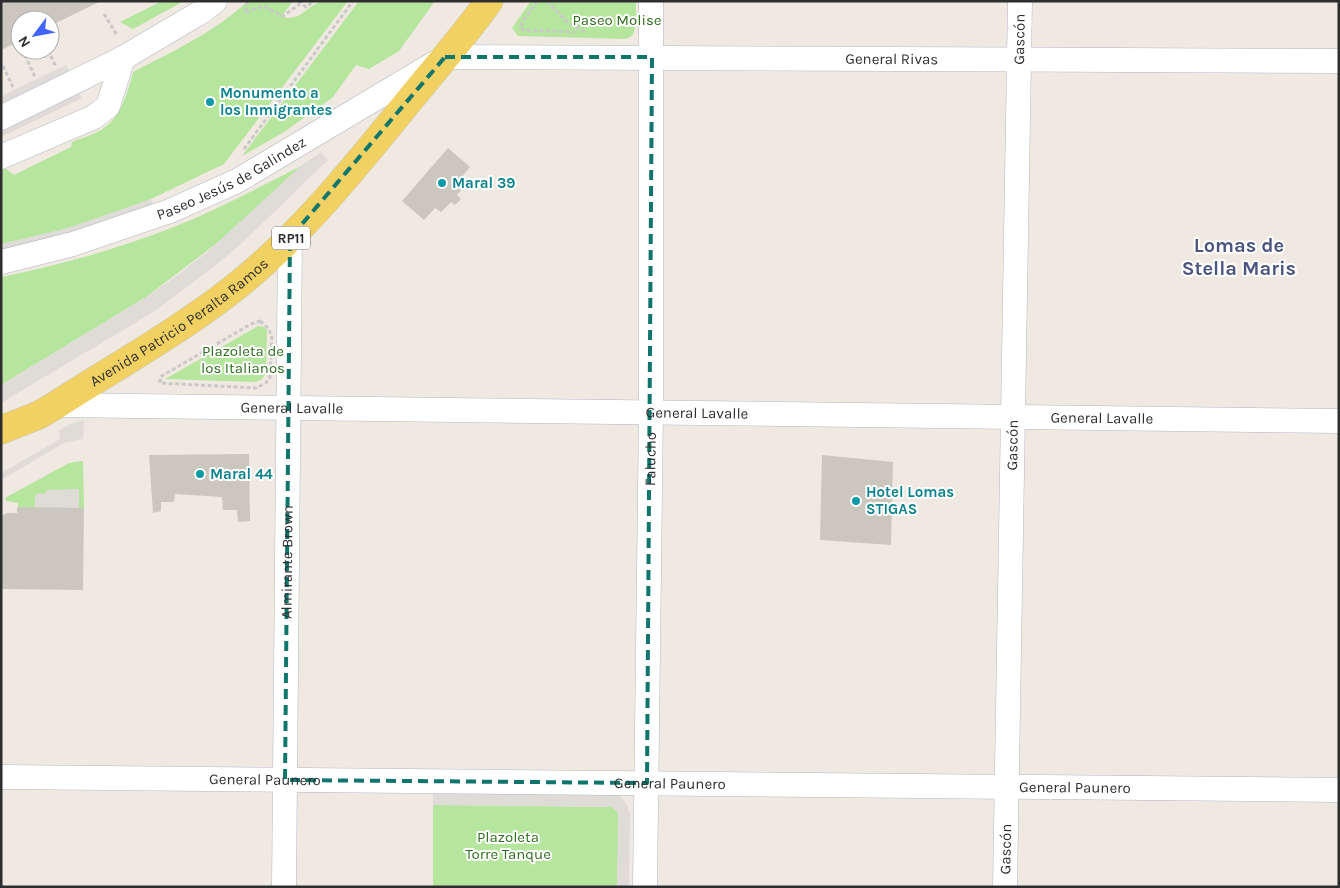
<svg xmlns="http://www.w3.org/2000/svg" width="1340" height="888" font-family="Karla,sans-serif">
  <rect width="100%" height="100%" fill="#efe9e1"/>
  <path fill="#b6e59e" d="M162,1H184L133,29L120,22Z
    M248,1H293L281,17C302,21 304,8 320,2C327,0 340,1 348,1L224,164L151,199L93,221L40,236L1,244V169L5,168L14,175L71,147L72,142C81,138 93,135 101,130C121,118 128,92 133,72C172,52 216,31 248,1Z
    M359,1H435L399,51L369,69L356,65L333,97L284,132L242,156Z
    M531,1H636V25L633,35L626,39L518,36L512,28Z
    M301,166L229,234L146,297L1,385V277C60,265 118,249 174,227C217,210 259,187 301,166Z
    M258,326L264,327L267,330L266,373C263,380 260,381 253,382L165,379Z
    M83,461L84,508H79V490H46V493L35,508L18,507V503L6,501L5,498L67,464L74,462Z
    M433,805L612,807L619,813L617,887H433Z"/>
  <path fill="#dfdcd8" d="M66,65L71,74L1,107V96Z
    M78,91L82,98L1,137V128Z
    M321,152L328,160L242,243L216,265L155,311L1,403V385L146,297L168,282L206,253L301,166Z
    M151,199L154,207L96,228L1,253V244L68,228Z
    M84,420L83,439L64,443L1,480V473L60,439L59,430L71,424Z
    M79,489V508H35V494L46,493V490Z
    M433,793L616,795L620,796L627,805L630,813L629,887H617L618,813L612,807L433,805Z"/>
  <path fill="#cbc7bf" d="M1,1H101L50,26V20H20V41L1,50Z
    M448,148L470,167L461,178L465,182L466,185L457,195L461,199L455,205L451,202L441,212L435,208L424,220L402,201Z
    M249,454L250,521L238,522L237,510H223L222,497L175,494L174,502H161V511L153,513L149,455Z
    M822,455L893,462L891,545L820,540Z
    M18,507L84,508L83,590L1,589V516L7,513H17V508Z"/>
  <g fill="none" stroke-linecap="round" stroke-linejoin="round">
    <defs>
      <g id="minor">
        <path d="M1,118L123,58L201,12L215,1"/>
        <path d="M1,157L94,117L108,106L123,58"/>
        <path id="s1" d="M1,262L73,244L170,211L237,181L445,57L1339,61"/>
        <path id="s2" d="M56,405L1339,421"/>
        <path id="s3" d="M1,777L1339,790"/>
        <path id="s4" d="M284,887L290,238"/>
        <path id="s5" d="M645,887L651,412V1"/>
        <path id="s6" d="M1005,887L1020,1"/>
      </g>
      <g id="major">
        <path id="s7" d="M1,430L39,415L56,405C115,367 178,332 233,289C299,237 351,172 404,107C432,72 463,38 489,1"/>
      </g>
    </defs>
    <use href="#minor" stroke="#b4b7c1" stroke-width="25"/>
    <use href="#major" stroke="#c9c9c9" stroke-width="29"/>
    <path stroke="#c9c9c9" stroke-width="3" stroke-dasharray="4 2.5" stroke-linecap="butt" d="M247,1L245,13L263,6L283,16L300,4
      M298,1L306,7L314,1
      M537,1L520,26L523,30L575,32
      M547,1L566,21L585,32
      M104,14L117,35
      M48,50L56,67
      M25,55L35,77
      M3,66L13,87
      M244,149L353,1
      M260,321L268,328L272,336L270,377L266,383L256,388L160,383V377L251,324Z"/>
    <use href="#minor" stroke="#fff" stroke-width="24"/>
    <use href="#major" stroke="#f2d163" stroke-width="28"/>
  </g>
  <path fill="none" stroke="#0f766e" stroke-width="4" stroke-dasharray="10 6" stroke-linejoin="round" d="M445,57H652L647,783L285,780L290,238Z"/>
  <g fill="#0f9aa8" stroke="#fff" stroke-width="2">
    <circle cx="210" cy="102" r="5"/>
    <circle cx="442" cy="183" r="5"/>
    <circle cx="200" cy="474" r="5"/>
    <circle cx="856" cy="501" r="5"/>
  </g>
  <g text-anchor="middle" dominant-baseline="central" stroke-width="4" stroke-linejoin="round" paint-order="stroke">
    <rect fill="#fff" stroke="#6d6d6d" stroke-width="1" x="272" y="226.5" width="38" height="23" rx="4"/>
    <g font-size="14" font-weight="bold" fill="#2e2e2e">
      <text x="291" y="238">RP11</text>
    </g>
    <g font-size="15" fill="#2c6e1b" stroke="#fff">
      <text x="617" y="20">Paseo Molise</text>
      <text x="243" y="351">Plazoleta de<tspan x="243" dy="17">los Italianos</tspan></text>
      <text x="508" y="837">Plazoleta<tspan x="508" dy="17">Torre Tanque</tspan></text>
    </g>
    <g font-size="15" fill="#2e2e2e" stroke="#fff">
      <text stroke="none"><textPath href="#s6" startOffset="848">Gascón</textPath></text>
      <text stroke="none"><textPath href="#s1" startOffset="939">General Rivas</textPath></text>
      <text stroke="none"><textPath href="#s1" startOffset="246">Paseo Jesús de Galindez</textPath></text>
      <text stroke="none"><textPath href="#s7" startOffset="209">Avenida Patricio Peralta Ramos</textPath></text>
      <text stroke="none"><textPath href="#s2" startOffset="236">General Lavalle</textPath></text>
      <text stroke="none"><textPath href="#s2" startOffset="641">General Lavalle</textPath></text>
      <text stroke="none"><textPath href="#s2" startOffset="1046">General Lavalle</textPath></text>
      <text stroke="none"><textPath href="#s6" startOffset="442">Gascón</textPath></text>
      <text stroke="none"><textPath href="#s5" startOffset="428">Falucho</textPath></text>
      <text stroke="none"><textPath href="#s4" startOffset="325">Almirante Brown</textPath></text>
      <text stroke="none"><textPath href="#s3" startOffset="264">General Paunero</textPath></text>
      <text stroke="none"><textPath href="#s3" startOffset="669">General Paunero</textPath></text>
      <text stroke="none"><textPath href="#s3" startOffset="1074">General Paunero</textPath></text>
      <text stroke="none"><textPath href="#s6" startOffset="38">Gascón</textPath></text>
    </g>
    <g font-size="15" font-weight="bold" fill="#0d838f" stroke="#fff" text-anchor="start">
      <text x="220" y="93">Monumento a<tspan x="220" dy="17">los Inmigrantes</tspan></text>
      <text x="452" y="183">Maral 39</text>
      <text x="210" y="474">Maral 44</text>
      <text x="866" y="492">Hotel Lomas<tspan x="866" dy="17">STIGAS</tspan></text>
    </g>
    <g font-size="20" font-weight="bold" fill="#4d5680" stroke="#fff">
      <text x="1239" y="245">Lomas de<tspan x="1239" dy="23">Stella Maris</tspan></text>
    </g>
  </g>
  <rect width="1340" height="888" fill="none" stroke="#2e2e2e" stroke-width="5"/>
  <g transform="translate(35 35) rotate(238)"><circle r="24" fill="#ffffff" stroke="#ababab"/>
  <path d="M0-4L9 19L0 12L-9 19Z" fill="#4264fb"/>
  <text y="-8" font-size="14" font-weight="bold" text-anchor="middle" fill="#2e2e2e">N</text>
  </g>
</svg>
